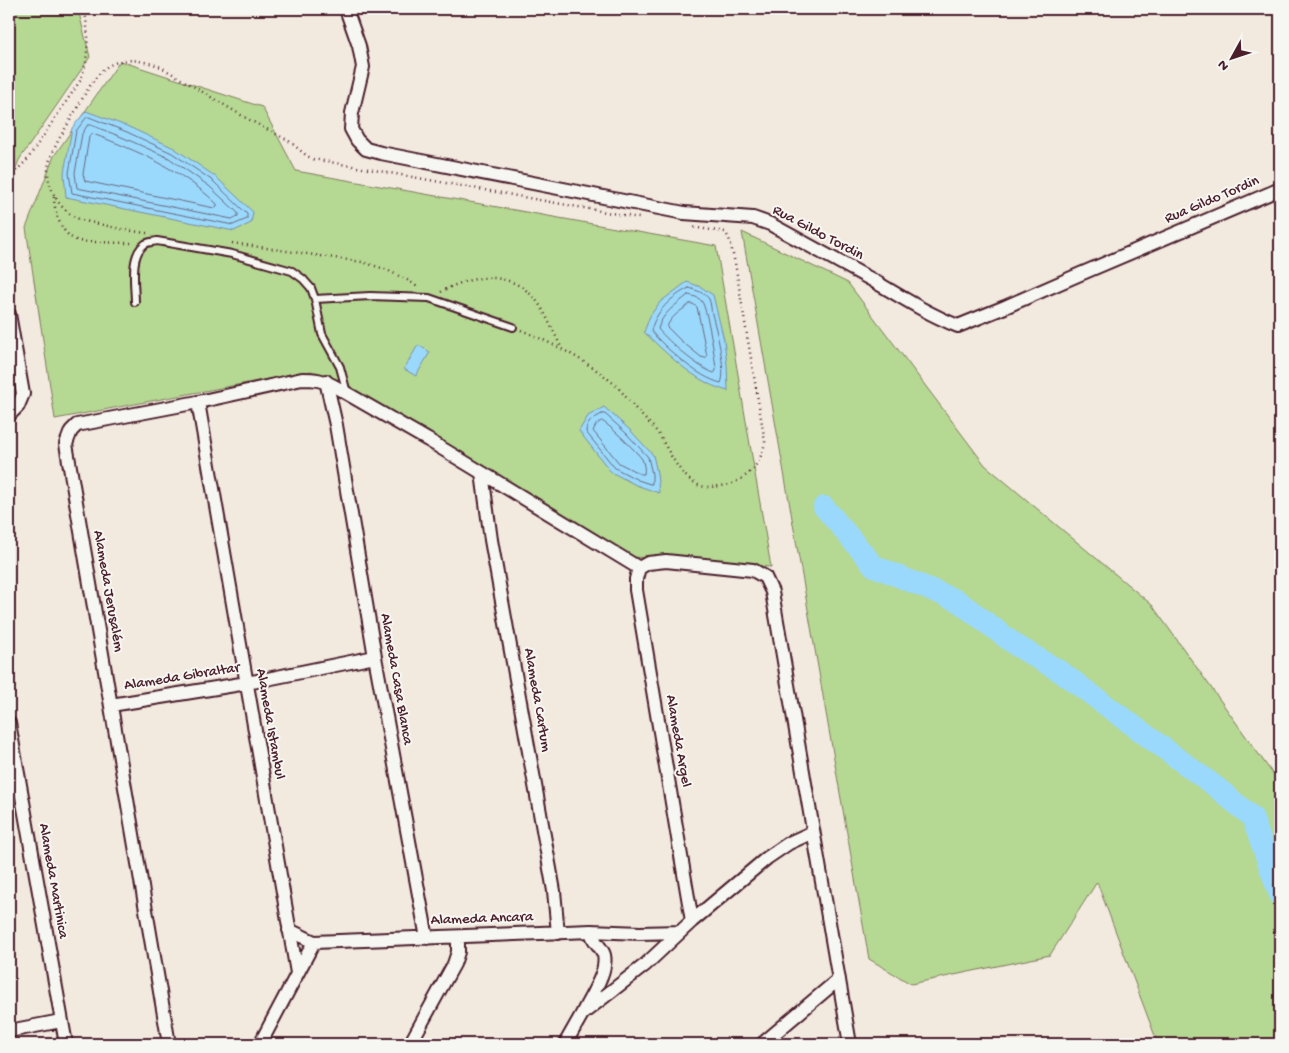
<svg xmlns="http://www.w3.org/2000/svg" width="1289" height="1053" font-family="'Gochi Hand',sans-serif">
  <rect width="100%" height="100%" fill="#f2e9df"/>
  <filter id="ink" filterUnits="userSpaceOnUse"><feTurbulence type="fractalNoise" baseFrequency=".02" numOctaves="2"/><feDisplacementMap in="SourceGraphic" scale="10" xChannelSelector="R" yChannelSelector="G"/><feConvolveMatrix kernelMatrix="1 2 1 2 8 2 1 2 1" color-interpolation-filters="sRGB"/></filter>
  <g filter="url(#ink)">
    <path fill="#b5d892" stroke="#807c5e" d="M9,9H78L90,57L19,160L9,187Z
      M120,61L262,107L296,171L716,246L771,567L633,557L311,371L55,419L26,228L54,156Z
      M742,232L848,283L985,465L1152,605L1280,784V1044H1158L1097,882L1050,955L911,984L869,959Z"/>
    <path fill="#9ad9fc" stroke="#7a8fa8" d="M86,111L129,127L174,148L216,177L253,212L251,223L234,231L66,197L64,173L72,128Z
      M687,282L701,287L713,295L724,340L727,365L728,391C721,389 715,387 709,384C684,371 664,351 644,332L650,316L660,302Z
      M418,345L430,352L416,376L404,369Z
      M604,407L630,430L653,455L657,473L659,493L636,485L611,472L579,431L588,416Z"/>
    <g fill="none" stroke-linecap="round" stroke-linejoin="round">
      <path stroke="#6a697f" stroke-width="1" d="M89,117L127,132L172,153L213,181L247,214V219L233,225L72,193L69,173L76,131L86,118Z
        M88,125H91L124,138L169,158L209,186L238,213V216L232,219L77,188L75,173L82,134Z
        M91,134H93C138,151 182,170 217,204V206L214,208L85,181L83,174L89,137Z
        M689,288C696,290 705,293 709,299C711,303 711,310 712,314C716,329 727,371 721,383C699,378 665,348 651,331C655,312 672,296 689,288Z
        M688,295C693,296 699,297 702,302C707,308 716,362 716,371L714,373C697,367 670,343 658,329C662,313 676,305 688,295Z
        M690,304H693L697,307L707,356L705,358L701,357L680,340L667,327C671,316 681,311 690,304Z
        M602,414H605L626,433L648,457L652,474V484H650L638,480L615,468L586,432C586,422 594,418 602,414Z
        M602,421C611,426 636,451 642,459C644,464 645,470 644,474H640L619,463L593,431L596,425Z"/>
      <path stroke="#9ad9fc" stroke-width="22" d="M824,507L874,566L958,601L1017,646L1061,672L1216,787L1252,817L1280,895"/>
      <defs>
        <path id="service" d="M315,299L370,296L429,298L513,327
          M135,302C135,286 129,255 145,244C148,242 153,242 157,241L232,254L292,271L303,279L311,288L315,299L322,334L340,367L347,393"/>
        <path id="minor" d="M346,9L359,46L363,67L352,113L351,129L357,140L366,149L381,153L684,213L753,218L770,224C804,243 839,262 874,281C901,297 928,314 958,326L1005,307L1078,275L1280,189
          M9,314L23,394L18,406L9,415
          M326,381L336,425L375,657L427,938
          M198,402L297,973
          M482,473L491,540L554,891L558,933
          M639,568L648,563L666,561L753,570L765,577L772,592L850,1044
          M639,568L636,579V590L692,921
          M111,705L247,683L375,657
          M9,723L66,1044
          M289,930L314,942L591,931L640,933L680,932
          M583,1012C590,997 608,972 604,955C602,948 597,945 594,939C592,936 592,934 591,931
          M9,1031L61,1021
          M169,1044L66,444L71,431L77,425L198,402L302,379C315,379 323,380 334,386L428,440L639,568
          M260,1044L314,942
          M410,1044L454,964L458,952V937
          M565,1044L582,1014L645,965L692,921L767,858L789,843L813,832
          M762,1044L839,979"/>
      </defs>
      <use href="#service" stroke="#4a1f2b" stroke-width="10"/>
      <use href="#minor" stroke="#4a1f2b" stroke-width="16"/>
      <path stroke="#4a1f2b" stroke-width="2.5" stroke-dasharray="1 4" stroke-linecap="butt" d="M9,178L27,160L80,81L86,63L88,37L85,9
        M54,197C54,212 61,234 76,240C79,242 84,241 87,242C103,242 119,243 134,243
        M147,233C129,231 112,227 94,223C90,222 84,221 79,219C59,211 44,184 49,163C53,146 65,130 73,115C83,99 95,71 112,64C127,57 146,61 161,67L246,118L289,141L307,156L313,159L639,218
        M232,243L362,262L385,269L409,281L419,288
        M441,292C476,272 517,270 541,307C549,321 555,335 562,349
        M521,330C554,344 586,360 613,383C620,389 625,396 631,403C638,412 646,420 654,428C669,447 675,473 698,485C705,488 712,487 720,486C744,483 761,466 765,442L735,263L729,238L725,232L691,227"/>
      <use href="#service" stroke="#f6f6f2" stroke-width="6"/>
      <use href="#minor" stroke="#f6f6f2" stroke-width="12"/>
    </g>
  </g>
  <g text-anchor="middle" dominant-baseline="central" stroke-width="4" stroke-linejoin="round" paint-order="stroke">
    <g font-size="15" fill="#4a1f2b" stroke="#f6f6f2">
      <text transform="translate(1212 200) rotate(-23)">Rua Gildo Tordin</text>
      <text transform="translate(818 233) rotate(28)">Rua Gildo Tordin</text>
      <text transform="translate(108 591) rotate(80)">Alameda Jerusalém</text>
      <text transform="translate(182 677) rotate(-9)">Alameda Gibraltar</text>
      <text transform="translate(396 679) rotate(80)">Alameda Casa Blanca</text>
      <text transform="translate(537 700) rotate(80)">Alameda Cartum</text>
      <text transform="translate(270 724) rotate(80)">Alameda Istambul</text>
      <text transform="translate(678 741) rotate(80)">Alameda Argel</text>
      <text transform="translate(53 881) rotate(80)">Alameda Martinica</text>
      <text transform="translate(482 919) rotate(-2)">Alameda Ancara</text>
    </g>
  </g>
  <rect width="1289" height="1053" fill="none" stroke="#f6f6f2" stroke-width="30"/>
  <rect x="15" y="15" width="1259" height="1023" fill="none" stroke="#4a1f2b" stroke-width="2" filter="url(#ink)"/>
  <g transform="translate(1232 58) rotate(230)" stroke="#f6f6f2" stroke-width="4" paint-order="stroke">
  <path d="M0-4L9 19L0 12L-9 19Z" fill="#4a1f2b"/>
  <text y="-8" font-size="14" font-weight="bold" text-anchor="middle" fill="#4a1f2b">N</text>
  </g>
</svg>
